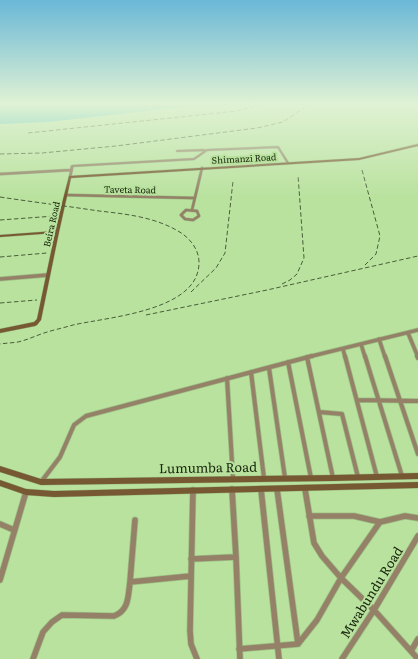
<svg xmlns="http://www.w3.org/2000/svg" width="418" height="659" font-family="Literata,serif">
  <rect width="100%" height="100%" fill="#bae29f"/>
  <path fill="#4dbfbd" d="M0,103H236L224,106L200,105L48,122L0,124Z"/>
  <g fill="none" stroke-linecap="round" stroke-linejoin="round">
    <defs>
      <path id="street-far4" d="M177,151L204,150
        M71,169L72,166L194,159L207,150L278,147L288,163"/>
      <path id="street-far3" d="M0,174L71,170
        M70,177L72,168
        M66,195L194,198
        M186,210L197,211L199,216L193,220L185,219L181,215Z
        M192,210L202,168"/>
      <path id="street-far2" d="M0,279L48,275
        M408,333L418,357
        M379,339L385,357
        M361,344L365,357
        M343,349L345,357
        M308,357L418,330"/>
      <path id="street-far1" d="M345,356L377,477
        M365,356L402,476
        M385,356L418,454
        M417,356L418,358
        M307,357L333,478
        M288,362L311,478
        M269,368L285,478
        M251,372L264,478
        M227,378L233,479
        M357,400L418,401
        M319,412L342,414L358,477
        M41,482L60,457L74,425L86,416L312,356
        M305,487L306,490
        M277,488V490"/>
      <path id="street" d="M232,489L236,557
        M261,489L279,659
        M277,489L298,644
        M305,489L314,543L322,556L341,578L374,610L418,659
        M193,490L190,631L191,644L197,659
        M309,516H354L380,522
        M0,524L14,530
        M191,559L236,557L240,659
        M0,580L26,492
        M130,582L135,520
        M239,649L298,644L317,620L341,578L380,522L405,516L418,518
        M411,651L418,639
        M33,659L43,632L52,622L62,615L114,616C129,610 128,597 130,582L191,576
        M342,659L374,610L418,536"/>
      <path id="secondary" d="M418,144V146L359,160L71,178L59,232L41,320L37,325L35,326L0,333V329L34,322L37,319L55,233L0,237V235L55,231L69,176L359,158Z
        M0,466L41,479L333,475L418,473V479L333,481L41,485L0,472Z
        M0,480L26,489L54,491L418,482V488L54,497L26,495L0,486Z"/>
    </defs>
    <use href="#street-far4" stroke="#9dc085" stroke-width="3"/>
    <use href="#street-far3" stroke="#9dc085" stroke-width="3.5"/>
    <use href="#street-far2" stroke="#9dc085" stroke-width="5"/>
    <use href="#street-far1" stroke="#9dc085" stroke-width="5.5"/>
    <use href="#street" stroke="#9dc085" stroke-width="7"/>
    <use href="#secondary" stroke="#9dc085" stroke-width="1"/>
    <use href="#street-far4" stroke="#958168" stroke-width="2"/>
    <use href="#street-far3" stroke="#958168" stroke-width="2.5"/>
    <use href="#street-far2" stroke="#958168" stroke-width="3.5"/>
    <use href="#street-far1" stroke="#958168" stroke-width="4"/>
    <use href="#street" stroke="#958168" stroke-width="5.5"/>
    <use href="#secondary" fill="#765932" fill-rule="evenodd"/>
    <path stroke="#485e38" stroke-width="1" stroke-dasharray="4.5 2.5" stroke-linecap="butt" d="M28,133L237,111L268,103
      M0,154L42,153L116,146L257,128L283,122L311,103
      M362,170L380,236L376,254L364,266
      M0,197C33,202 66,206 99,211C126,214 154,217 178,231C189,237 199,249 199,262C200,311 108,317 73,325C63,328 53,330 44,333C35,336 27,340 18,342C12,343 6,343 0,344
      M0,220L55,216
      M0,257L47,253
      M282,284L290,280L297,274L304,258L298,175
      M191,292L216,268L225,253L233,181
      M0,303L37,300
      M146,315L267,290L418,256"/>
  </g>
  <linearGradient id="sky" x2="0" y2="1"><stop stop-color="#6ab8d7"/><stop offset="0.53" stop-color="#e0f2d4"/><stop offset="1" stop-color="#e0f2d4" stop-opacity="0"/></linearGradient>
  <rect width="418" height="196" fill="url(#sky)"/>
  <g text-anchor="middle" dominant-baseline="central" stroke-width="4" stroke-linejoin="round" paint-order="stroke">
    <g font-size="9" fill="#18260c" stroke="#bae29f">
      <text transform="translate(244 158) rotate(-3)">Shimanzi Road</text>
      <text transform="translate(130 189) rotate(1)">Taveta Road</text>
      <text transform="translate(51 224) rotate(-77)">Beira Road</text>
    </g>
    <g font-size="13" fill="#18260c" stroke="#bae29f">
      <text transform="translate(208 467) rotate(-1)">Lumumba Road</text>
      <text transform="translate(371 592) rotate(-58)">Mwabundu Road</text>
    </g>
  </g>
</svg>
